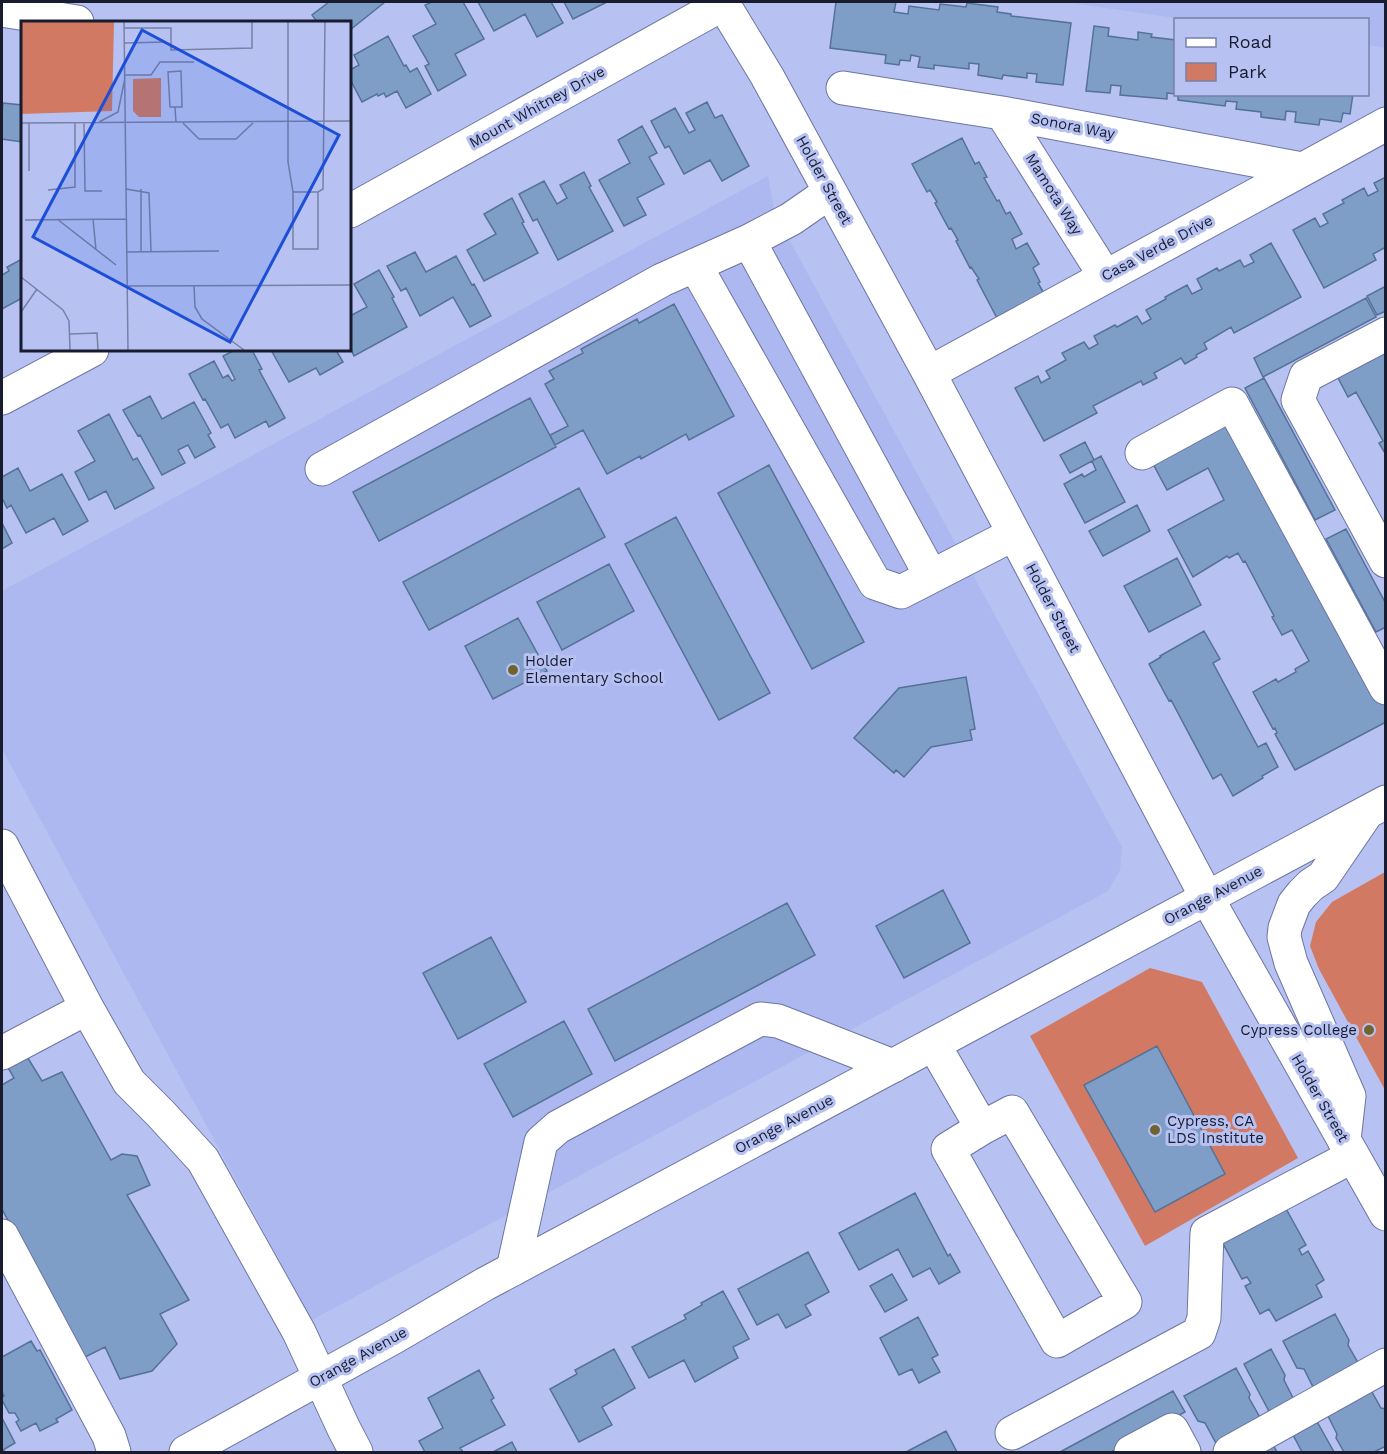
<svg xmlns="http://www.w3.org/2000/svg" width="1387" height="1454" font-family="'Work Sans',sans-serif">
  <rect width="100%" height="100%" fill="#b7c2f2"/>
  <path fill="#acb8ef" d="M1065,2H1385V48L1368,45V20H1189Z
    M768,176L775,214L1122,847L1120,870L1108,891L312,1320L2,749V591Z"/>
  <path fill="#d27963" d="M1385,872V1090L1319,969L1310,946L1316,922L1332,902Z
    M1150,968L1202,982L1298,1158L1145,1246L1030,1036Z"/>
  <path fill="#7f9ec7" stroke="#547197" stroke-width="1.5" d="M329,2H385L350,30V22H317L312,15Z
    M432,2H463L484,39L455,54L466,75L438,91L425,66L429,64L413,36L436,24L425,5Z
    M478,2H551L563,23L537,37L525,14L494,31Z
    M564,2H607L573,19Z
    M836,2H896L894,12L908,14L909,6L939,10L940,4L966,7L967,3L998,7L997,12L1011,14V16L1071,23L1063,85L1036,82L1037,74L1027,73V78L1003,75L1002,79L978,75L979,64L969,63V69L934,65V69L918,67L920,57L911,55L910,61L900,60L899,65L885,63L886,55L830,48Z
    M1094,26L1109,28L1108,36L1138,40V32L1152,34L1151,37L1176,40V94L1167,93V99L1120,95L1121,86L1111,85L1110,93L1086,91Z
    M388,36L404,66L406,65L410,72L417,68L431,94L406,108L397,91L386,97L384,93L378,96L377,94L362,102L350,79V70L359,65L354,55Z
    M1178,94H1353L1350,114L1343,113L1341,122L1320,119L1319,125L1295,122L1296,112L1286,111L1285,120L1261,117V112L1236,109L1237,102L1226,101L1225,106L1178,100Z
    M707,102L715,118L722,115L749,166L722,181L710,160L684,174L669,146L665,148L651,121L675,108L689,133L695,130L686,113Z
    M3,103L22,105V142L2,139V114Z
    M642,126L657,153L649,157L664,184L637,198L646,215L624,226L599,180L630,163L618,140Z
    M962,138L975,164L979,162L987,177L984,178L997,201L999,200L1006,214L1010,212L1022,234L1012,239L1016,249L1027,243L1039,264L1033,268L1040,282L1038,283L1045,295L998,320L977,280L979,279L971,267L970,268L956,241L958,240L951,228L949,229L935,203L937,202L930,190L927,192L912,164Z
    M584,172L591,186L589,187L613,231L558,260L537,219L533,221L519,194L544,181L557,204L567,198L560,185Z
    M1386,177V247L1373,254L1376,260L1324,288L1293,230L1315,218L1320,227L1328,223L1323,214L1344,203L1342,200L1364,188L1368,196L1378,191L1374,183Z
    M512,198L524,222L522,223L538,253L484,281L467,250L496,234L484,214Z
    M1271,243L1301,297L1234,333L1231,327L1204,343L1207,349L1196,355L1197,357L1185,364L1181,358L1154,373L1157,378L1143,385L1141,381L1093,406L1097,413L1044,441L1015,388L1038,376L1041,383L1050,378L1046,371L1066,360L1062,353L1084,342L1089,349L1098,344L1094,336L1115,325L1117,327L1137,316L1142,324L1151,319L1146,310L1166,299L1165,297L1187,285L1192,294L1202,289L1197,279L1217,268L1219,271L1240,260L1244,267L1254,262L1250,255Z
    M415,252L426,272L456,256L472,285L474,284L491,316L470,327L453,297L420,316L406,288L401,291L387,266Z
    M22,259V300V298L2,309V275L9,271L7,267Z
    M379,270L394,297L392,298L407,327L354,356L350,347V316L367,307L354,284Z
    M1386,286V311L1377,315L1367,296Z
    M1366,298L1376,317L1263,377L1254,358Z
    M674,304L734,416L689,440L686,434L641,459L640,456L607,474L583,430L555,445L550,435L568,426L545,384L554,379L549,371L583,353L581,349L637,319L639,323Z
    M235,350H252L262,369L259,370L285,418L269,427L266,421L235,438L228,424L221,428L205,399L203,400L189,374L214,361L223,378L228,375L232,381L235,379L223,356Z
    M271,350H336L343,362L320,375L316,368L289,382Z
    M1386,351V455L1379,443L1383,441L1356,392L1348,397L1337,376Z
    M1264,378L1335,510L1315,520L1245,388Z
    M150,396L162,419L194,402L211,433L208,435L215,447L195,458L188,445L178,450L185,463L162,475L140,435L138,436L123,410Z
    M530,398L556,447L379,541L353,492Z
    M109,414L133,460L137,458L154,488L115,509L106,491L89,500L75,472L95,461L78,431Z
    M1230,422L1386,701V722L1295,770L1275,734L1277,733L1275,728L1273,729L1253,692L1276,679L1278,682L1296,672L1295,669L1309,661L1292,630L1282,635L1272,617L1274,616L1245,561L1243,562L1238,553L1229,558L1227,556L1193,577L1168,530L1224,500L1208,468L1167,490L1151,460Z
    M1085,442L1094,460L1070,473L1060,455Z
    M1101,456L1125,502L1085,523L1064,484L1082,474L1084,477L1096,470L1092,461Z
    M769,465L864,642L812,669L718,493Z
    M18,468L30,491L62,474L88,521L63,535L54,518L26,533L11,505L7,508L2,498V477Z
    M579,488L605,537L429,630L403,582Z
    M1137,505L1150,531L1103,556L1089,531Z
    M676,517L770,693L719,720L625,544Z
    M2,523L12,543L2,549Z
    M1346,529L1386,604V627L1376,632L1326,539Z
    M1177,558L1201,605L1149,632L1124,586Z
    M609,564L634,611L562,650L537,602Z
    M518,618L547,671L493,699L465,646Z
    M1204,631L1220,659L1213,663L1258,747L1266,743L1278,767L1262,776L1263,778L1233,796L1221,774L1213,779L1171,700L1169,701L1149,664L1161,657L1160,656Z
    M966,677L975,729L970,730L972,740L931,747L904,777L896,770L894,773L854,738L899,688Z
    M943,890L970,943L904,978L876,926Z
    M787,903L815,955L615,1061L588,1009Z
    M491,937L526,1002L458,1039L423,973Z
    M564,1021L592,1074L513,1117L484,1064Z
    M1157,1046L1225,1174L1155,1212L1084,1085Z
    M26,1055L42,1081L62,1072L111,1160L122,1154L137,1156L150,1185L127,1195L189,1300L160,1314L177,1344L152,1371L120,1379L105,1347L81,1359L2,1209V1085L14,1078L7,1066Z
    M915,1193L948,1256L950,1254L960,1272L939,1284L930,1268L913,1277L898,1249L859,1270L839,1233Z
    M1284,1205L1306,1245L1299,1249L1302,1255L1308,1251L1324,1280L1316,1285L1322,1297L1276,1321L1269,1309L1260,1314L1245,1286L1251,1283L1247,1277L1242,1279L1220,1238Z
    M808,1252L829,1292L805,1305L811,1315L786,1328L778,1314L757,1325L738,1289Z
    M892,1274L907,1300L885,1312L870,1286Z
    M723,1291L749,1339L733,1347L738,1358L695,1382L684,1360L649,1378L632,1347L686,1319L684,1315L702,1305L701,1303Z
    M1335,1314L1349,1340L1348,1345L1361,1368L1316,1393L1304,1369L1297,1368L1283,1341Z
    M918,1317L938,1355L932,1358L940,1372L919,1383L912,1369L899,1375L880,1338Z
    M31,1341L37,1351L40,1350L72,1410L56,1419L58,1422L40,1431L36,1423L21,1431L16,1422L19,1420L15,1413H9L2,1400V1397L4,1396L2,1392V1357Z
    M614,1349L635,1388L602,1407L612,1425L579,1442L550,1389L577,1374L575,1370Z
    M1271,1349L1285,1375L1284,1380L1296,1404L1272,1417L1244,1364Z
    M1236,1368L1250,1394L1249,1398L1262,1421L1217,1445L1205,1423L1198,1421L1184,1396Z
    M479,1370L494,1398L491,1400L505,1425L460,1448L463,1452H425L419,1441L443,1428L428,1398Z
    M1368,1385L1381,1408L1386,1409V1446L1374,1452H1344L1336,1438L1337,1434L1325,1410Z
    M1173,1391L1185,1412L1111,1452H1060Z
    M2,1418L15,1443L3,1450L5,1452H2Z
    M1315,1418L1334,1452H1302L1290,1429Z
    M946,1431L957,1452H906Z
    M1271,1441L1277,1452H1251Z
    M512,1442L517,1452H493Z"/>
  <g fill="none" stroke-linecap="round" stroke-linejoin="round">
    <defs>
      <path id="minor" d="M722,2L767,76L929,373L1207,898L1386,1214
        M2,10L77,22
        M843,88L1002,113L1302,169
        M1002,113L1105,276
        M350,211L723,4
        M749,241L931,576
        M695,265L875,583L901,592L1014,534
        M1386,334L1306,376L1298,400L1386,561
        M929,373L1386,124
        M2,398L92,350
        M1142,453L1232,404L1386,688
        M322,469L662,280L749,241L791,219L830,192
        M2,846L87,1008
        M934,1045L982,1128L948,1149L1057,1341L1125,1302L1012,1112L982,1128
        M2,1053L87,1008L129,1082L161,1114L203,1160L299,1332L344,1429L356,1452
        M2,1236L109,1436L114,1452
        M513,1269L541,1142L558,1127L760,1019L778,1021L893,1066
        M1012,1433L1199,1333L1204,1318L1207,1233L1353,1156
        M1131,1452L1172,1430L1184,1452
        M1230,1452L1386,1365"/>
      <path id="major" d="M1344,1140L1349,1096L1291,963L1284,937L1285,928L1294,904L1302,894L1311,885L1323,877L1364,817
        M186,1452L396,1336L485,1284L1386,802"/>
    </defs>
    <use href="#minor" stroke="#6c75a1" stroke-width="35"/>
    <use href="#major" stroke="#6c75a1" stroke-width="35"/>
    <use href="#minor" stroke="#fff" stroke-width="33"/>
    <use href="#major" stroke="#fff" stroke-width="33"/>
  </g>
  <g fill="#706330" stroke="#b7c2f2" stroke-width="2">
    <circle cx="513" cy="670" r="6"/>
    <circle cx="1369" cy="1030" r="6"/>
    <circle cx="1155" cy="1130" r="6"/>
  </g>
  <g text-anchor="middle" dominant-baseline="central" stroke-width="6" stroke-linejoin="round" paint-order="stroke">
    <g font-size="15" fill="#191c2e" stroke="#b7c2f2">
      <text transform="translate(537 107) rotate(-29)">Mount Whitney Drive</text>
      <text transform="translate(1073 126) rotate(11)">Sonora Way</text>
      <text transform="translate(824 180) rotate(61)">Holder Street</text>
      <text transform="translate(1054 194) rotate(58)">Mamota Way</text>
      <text transform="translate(1157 248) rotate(-28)">Casa Verde Drive</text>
      <text transform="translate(1053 608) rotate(62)">Holder Street</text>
      <text transform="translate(1213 895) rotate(-28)">Orange Avenue</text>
      <text transform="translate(1320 1098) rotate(60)">Holder Street</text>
      <text transform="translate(784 1124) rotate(-28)">Orange Avenue</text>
      <text transform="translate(358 1357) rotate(-29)">Orange Avenue</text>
    </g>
    <g font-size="15" fill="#191c2e" stroke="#b7c2f2" text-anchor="start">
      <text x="525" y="661">Holder<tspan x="525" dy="17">Elementary School</tspan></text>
      <text x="1357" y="1030" text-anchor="end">Cypress College</text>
      <text x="1167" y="1121">Cypress, CA<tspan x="1167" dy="17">LDS Institute</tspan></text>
    </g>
  </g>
  <g transform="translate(21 21)">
    <rect width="330" height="330" fill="#b7c2f2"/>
    <path d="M0,1H93L91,90L0,93ZM140,57V96H118L112,90V58Z" fill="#d27963"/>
    <path fill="none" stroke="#7880a4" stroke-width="1.5" d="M103,1L107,329M267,1V141L272,171H297L302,168L304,1M103,7H150V29L231,27V1M103,22L145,21M104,54H130L139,41H173M154,86H149L147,51L160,50L161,86H154L155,102M78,101L97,91L104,57M0,102L330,100M63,102L64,170H81M162,102L178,118H215L232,102M8,150V102M105,168L128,172L130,230M120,168V230M27,169L54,166V102M272,171V228H297V171M36,198L95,244M72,198L75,229M4,199L105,198M105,231L198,230M0,256L42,289L48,300L49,329M173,264L174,286L181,298L223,329M106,265L330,264M0,291L16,268M49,313L76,312L77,329"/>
    <path fill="#1d4ed8" fill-opacity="0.15" stroke="#1d4ed8" stroke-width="3" d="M121,9L318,114L209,321L12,216Z"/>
    <rect width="330" height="330" fill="none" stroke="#191c2e" stroke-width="3"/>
  </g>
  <rect width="1387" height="1454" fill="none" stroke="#191c2e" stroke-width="6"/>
  <rect x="1174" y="18" width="195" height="78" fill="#b7c2f2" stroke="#7880a4" stroke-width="1.5"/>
  <rect x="1186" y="38" width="30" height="9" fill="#ffffff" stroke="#7880a4" stroke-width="1.5"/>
  <text x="1228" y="48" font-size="18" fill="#191c2e">Road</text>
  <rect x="1186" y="63" width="30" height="18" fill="#d27963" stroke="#7880a4" stroke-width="1.5"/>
  <text x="1228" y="78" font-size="18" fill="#191c2e">Park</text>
</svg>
